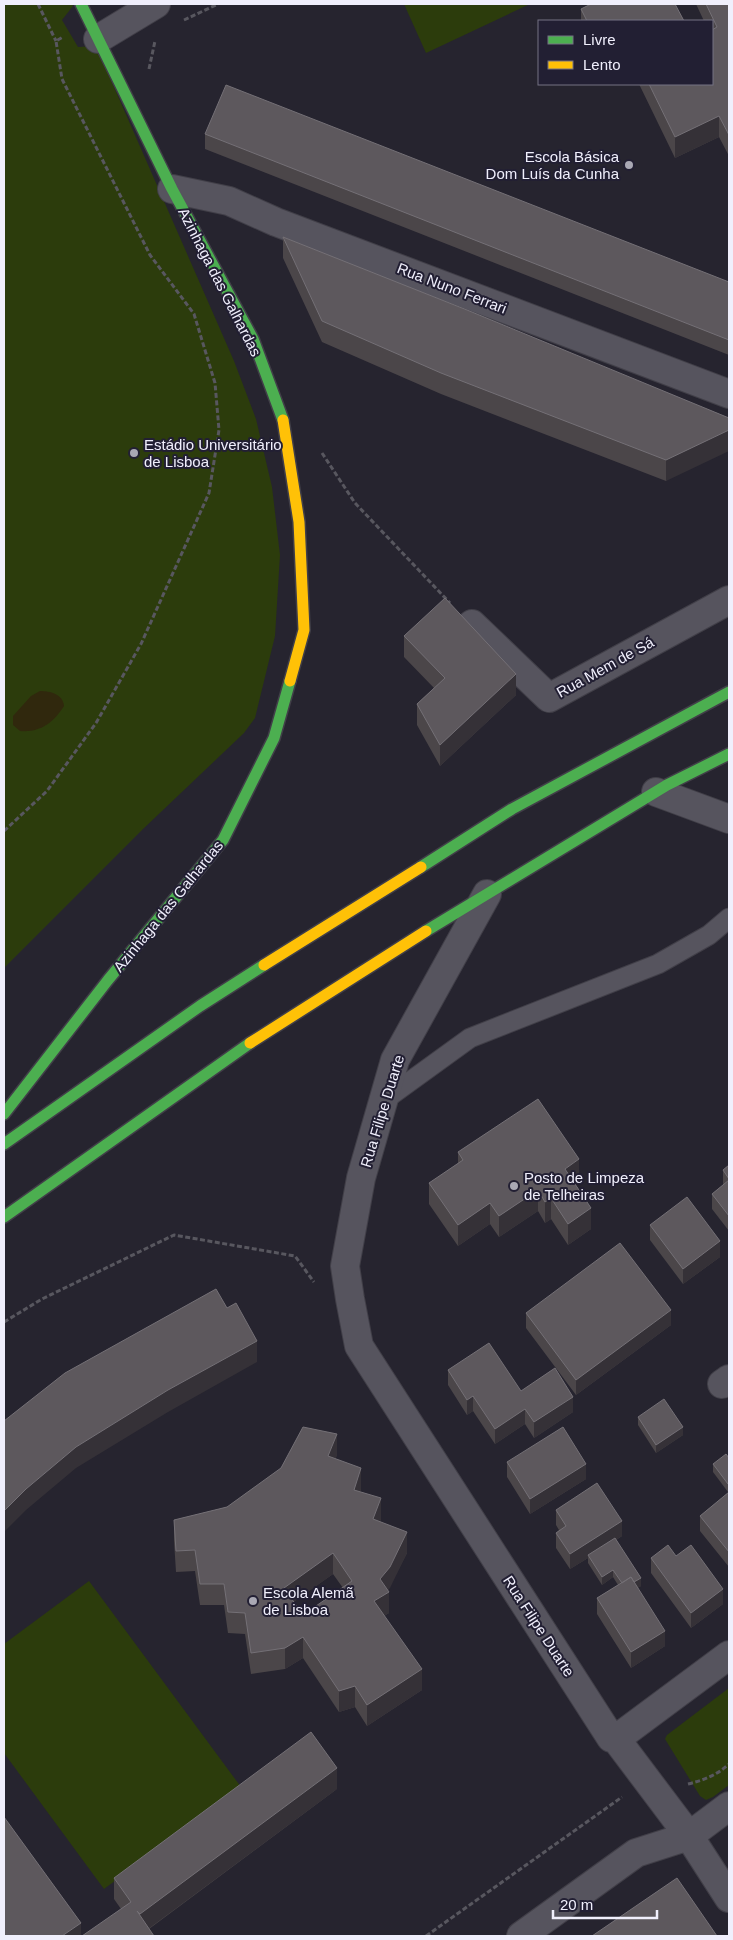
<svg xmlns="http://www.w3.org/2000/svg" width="733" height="1940" font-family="Helvetica,sans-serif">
  <rect width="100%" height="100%" fill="#26242f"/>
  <path fill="#2c3c0c" d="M4,4H72L73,6L62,20L78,47L96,46L234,361L256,419L272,487L280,555L275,636L255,718L244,733L142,830L4,968Z
    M404,4H530L426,53Z
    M89,1581L241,1787L104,1889L4,1753V1644Z
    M729,1688V1785L713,1797L706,1800L700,1796L665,1739L667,1735Z"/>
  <path fill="#30280d" d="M40,691C50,691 63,694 64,706C54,722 40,733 20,731L13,725V716L31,696Z"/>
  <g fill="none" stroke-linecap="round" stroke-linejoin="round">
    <defs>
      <path id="lane" d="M383,1101L470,1038L658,964L709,935L729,918"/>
      <path id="street" d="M98,39L156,4
        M172,189L229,201L276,222L729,394
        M472,624L549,698L729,600
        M656,792L729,819
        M487,894L395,1060L361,1178L345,1266L350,1299L359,1346L611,1738L616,1739L689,1836L729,1898
        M722,1384L729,1379
        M616,1739L729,1655
        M521,1936L636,1853L689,1836L729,1806"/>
      <path id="fast" d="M81,4L172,189L253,339L283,420
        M421,867L512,809L729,692
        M426,931L667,785L729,754
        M4,1114L108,980L223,840L274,738L290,681
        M4,1144L200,1006L264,965
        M4,1217L250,1043"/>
      <path id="slow" d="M283,420L299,522L304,630L290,681
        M264,965L421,867
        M250,1043L426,931"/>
    </defs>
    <use href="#lane" stroke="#413f48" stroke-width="21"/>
    <use href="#street" stroke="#413f48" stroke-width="30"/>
    <use href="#fast" stroke="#413f48" stroke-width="14"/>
    <use href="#slow" stroke="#413f48" stroke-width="14"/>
    <path stroke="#58575f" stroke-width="3" stroke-dasharray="5 2.5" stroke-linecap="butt" d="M38,4L56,41
      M184,20L218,4
      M149,69L155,41
      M322,453L355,503L450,603
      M4,831L47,791L96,723L141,644L209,493L219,430L215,383L194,314L150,255L62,79L56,41L63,37
      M4,1322L42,1299L174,1235L295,1256L314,1282
      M688,1784C704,1780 717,1775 729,1764
      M426,1936L622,1797"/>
    <use href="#lane" stroke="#56545e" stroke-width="19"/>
    <use href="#street" stroke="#56545e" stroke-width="28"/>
    <use href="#fast" stroke="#4caf50" stroke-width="11"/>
    <use href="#slow" stroke="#ffc107" stroke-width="11"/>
  </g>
  <path fill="#4b4649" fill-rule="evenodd" d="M696,4H729V156L719,137L675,158L639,84H712V21H704Z
    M581,9L684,21H581Z
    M205,134L729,282V355L205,149Z
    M283,237L729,418L666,481L441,394L322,342L283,258Z
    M404,636L516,695L440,766L417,725V704L434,688L404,657Z
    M458,1152L579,1180L575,1183L591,1229L568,1245L551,1219L545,1223L538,1211L499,1237L490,1224L458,1246L429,1204V1183L458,1164Z
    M729,1165V1231L712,1209V1194L723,1185V1170Z
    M650,1225L720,1257L683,1284L650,1240Z
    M526,1313L671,1325L576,1395L526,1328Z
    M448,1370L521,1391L573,1412L534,1438L525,1424L495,1444L473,1411L467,1415L448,1385Z
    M638,1417L683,1435L656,1453L638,1425Z
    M337,1455L335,1459L361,1489L360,1492L381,1519L380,1521L407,1553L388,1590L389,1613L384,1616L422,1690L367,1726L355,1707L339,1712L303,1658L285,1669L251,1674L245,1634L228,1633L224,1605H200L195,1571L176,1572L174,1541V1520L227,1507ZM333,1574L343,1588L303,1615L293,1602Z
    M729,1458V1491L728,1492L713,1472V1464Z
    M507,1462L586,1479L530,1514L507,1477Z
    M729,1492V1567L700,1531V1516Z
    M556,1510L622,1536L616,1540L641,1586L637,1588L665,1646L631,1668L597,1614V1598L618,1585L613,1577L602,1585L588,1563V1558L570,1569L556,1548V1533L559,1530L556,1525Z
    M676,1556L723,1604L691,1628L651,1573V1558Z
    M337,1789L149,1929L121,1909L114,1899V1878Z"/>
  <path fill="#353137" d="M719,116V137L675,158V137Z
    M729,430V451L666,481V460Z
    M516,674V695L440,766V745Z
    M579,1159V1180L565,1190V1169Z
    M538,1190V1211L499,1237V1216Z
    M551,1198V1219L545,1223V1202Z
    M490,1203V1224L458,1246V1225Z
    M591,1208V1229L568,1245V1224Z
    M720,1241V1257L683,1284V1269Z
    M671,1310V1325L576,1395V1380Z
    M257,1341V1362L168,1412L76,1468L26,1510L4,1532V1511L26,1489L76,1447L168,1390Z
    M473,1396V1411L467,1415V1400Z
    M573,1397V1412L534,1438V1422Z
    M525,1409V1424L495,1444V1429Z
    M683,1427V1435L656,1453V1445Z
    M337,1434V1455L328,1477V1456Z
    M586,1464V1479L530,1514V1499Z
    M361,1468V1489L354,1511V1490Z
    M729,1483V1491L728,1492V1484Z
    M381,1498V1519L373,1540V1519Z
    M622,1521V1536L589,1557L588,1555V1558L570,1569V1554Z
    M407,1532V1553L390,1588L385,1594L389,1592V1613L374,1622V1601L380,1579Z
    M333,1553V1574L284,1609V1588Z
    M613,1570V1577L602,1585V1577Z
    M641,1578V1586L625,1596V1588Z
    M723,1589V1604L691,1628V1613Z
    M665,1631V1646L631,1668V1652Z
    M303,1637V1658L285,1669V1648Z
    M422,1669V1690L367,1726V1705Z
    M355,1686V1707L339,1712V1691Z
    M337,1768V1789L140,1935V1914Z
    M81,1923V1936H62Z"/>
  <path fill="#5d585d" stroke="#747076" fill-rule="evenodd" d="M591,4H675L684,21H587L581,9Z
    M706,4H729V135L719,116L675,137L649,84H712V30L717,27Z
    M226,85L729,282V340L205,134Z
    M283,237L467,310L729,418V430L666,460L441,373L322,321Z
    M445,598L516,674L440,745L417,704L445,678L404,636Z
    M538,1099L579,1159L565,1169L591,1208L568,1224L551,1198L545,1202L538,1190L499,1216L490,1203L458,1225L429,1183L463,1160L458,1152Z
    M729,1165V1179L723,1170Z
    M729,1180V1216L712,1194Z
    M687,1197L720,1241L683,1269L650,1225Z
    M620,1243L671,1310L576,1380L526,1313Z
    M216,1289L227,1308L236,1303L257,1341L168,1390L76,1447L26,1489L4,1511V1421L65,1373Z
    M489,1343L521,1391L555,1368L573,1397L534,1422L525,1409L495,1429L473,1396L467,1400L448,1370Z
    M664,1399L683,1427L656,1445L638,1417Z
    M303,1427L337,1434L328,1456L361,1468L354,1490L381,1498L373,1519L407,1532L390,1567L380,1579L389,1592L374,1601L422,1669L367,1705L355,1686L339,1691L303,1637L285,1648L251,1653L245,1613L228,1612L224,1584H200L195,1550L176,1551L174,1520L227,1507L281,1468ZM333,1553L352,1581L303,1615L284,1588Z
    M563,1427L586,1464L530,1499L507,1462Z
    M726,1454L729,1458V1483L728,1484L713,1464Z
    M597,1483L622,1521L570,1554L556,1533L566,1526L556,1510Z
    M729,1492V1552L700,1516Z
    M615,1538L641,1578L634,1582L631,1577L622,1583L613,1570L602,1577L588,1555Z
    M668,1545L676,1556L691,1545L723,1589L691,1613L651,1558Z
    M631,1577L665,1631L631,1652L597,1598Z
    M311,1732L337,1768L140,1914L137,1911L154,1936H82L131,1902L114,1878Z
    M4,1817L81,1923L62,1936H4Z
    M677,1878L717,1936H592Z"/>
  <g fill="#a9a8b4" stroke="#221f33" stroke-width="2">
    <circle cx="629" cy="165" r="5"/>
    <circle cx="134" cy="453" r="5"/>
    <circle cx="514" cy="1186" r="5"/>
    <circle cx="253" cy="1601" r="5"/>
  </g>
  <g text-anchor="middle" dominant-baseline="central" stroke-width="4" stroke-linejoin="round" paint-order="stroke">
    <g font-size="15" fill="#f0effc" stroke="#221f33" text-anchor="start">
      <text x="619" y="156" text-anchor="end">Escola Básica<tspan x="619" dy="17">Dom Luís da Cunha</tspan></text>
      <text x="144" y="444">Estádio Universitário<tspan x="144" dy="17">de Lisboa</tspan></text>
      <text x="524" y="1177">Posto de Limpeza<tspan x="524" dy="17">de Telheiras</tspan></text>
      <text x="263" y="1592">Escola Alemã<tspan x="263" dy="17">de Lisboa</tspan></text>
    </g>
    <g font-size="15" fill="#f0effc" stroke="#221f33">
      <text transform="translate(220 282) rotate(63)">Azinhaga das Galhardas</text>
      <text transform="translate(452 288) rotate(21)">Rua Nuno Ferrari</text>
      <text transform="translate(605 667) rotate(-29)">Rua Mem de Sá</text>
      <text transform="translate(168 906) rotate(-51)">Azinhaga das Galhardas</text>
      <text transform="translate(382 1111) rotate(-73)">Rua Filipe Duarte</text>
      <text transform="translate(539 1626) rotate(57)">Rua Filipe Duarte</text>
    </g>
  </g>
  <rect width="733" height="1940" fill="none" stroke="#f0effc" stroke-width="10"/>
  <rect x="538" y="20" width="175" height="65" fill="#221f33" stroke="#747283"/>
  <rect x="548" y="36" width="25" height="8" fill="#4caf50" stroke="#747283"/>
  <text x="583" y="45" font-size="15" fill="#f0effc">Livre</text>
  <rect x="548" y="61" width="25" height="8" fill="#ffc107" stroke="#747283"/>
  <text x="583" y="70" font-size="15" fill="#f0effc">Lento</text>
  <path d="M553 1910v8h104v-8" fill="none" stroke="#f0effc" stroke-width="2.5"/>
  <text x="560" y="1910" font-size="15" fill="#f0effc" stroke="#221f33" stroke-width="4" paint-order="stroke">20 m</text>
</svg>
